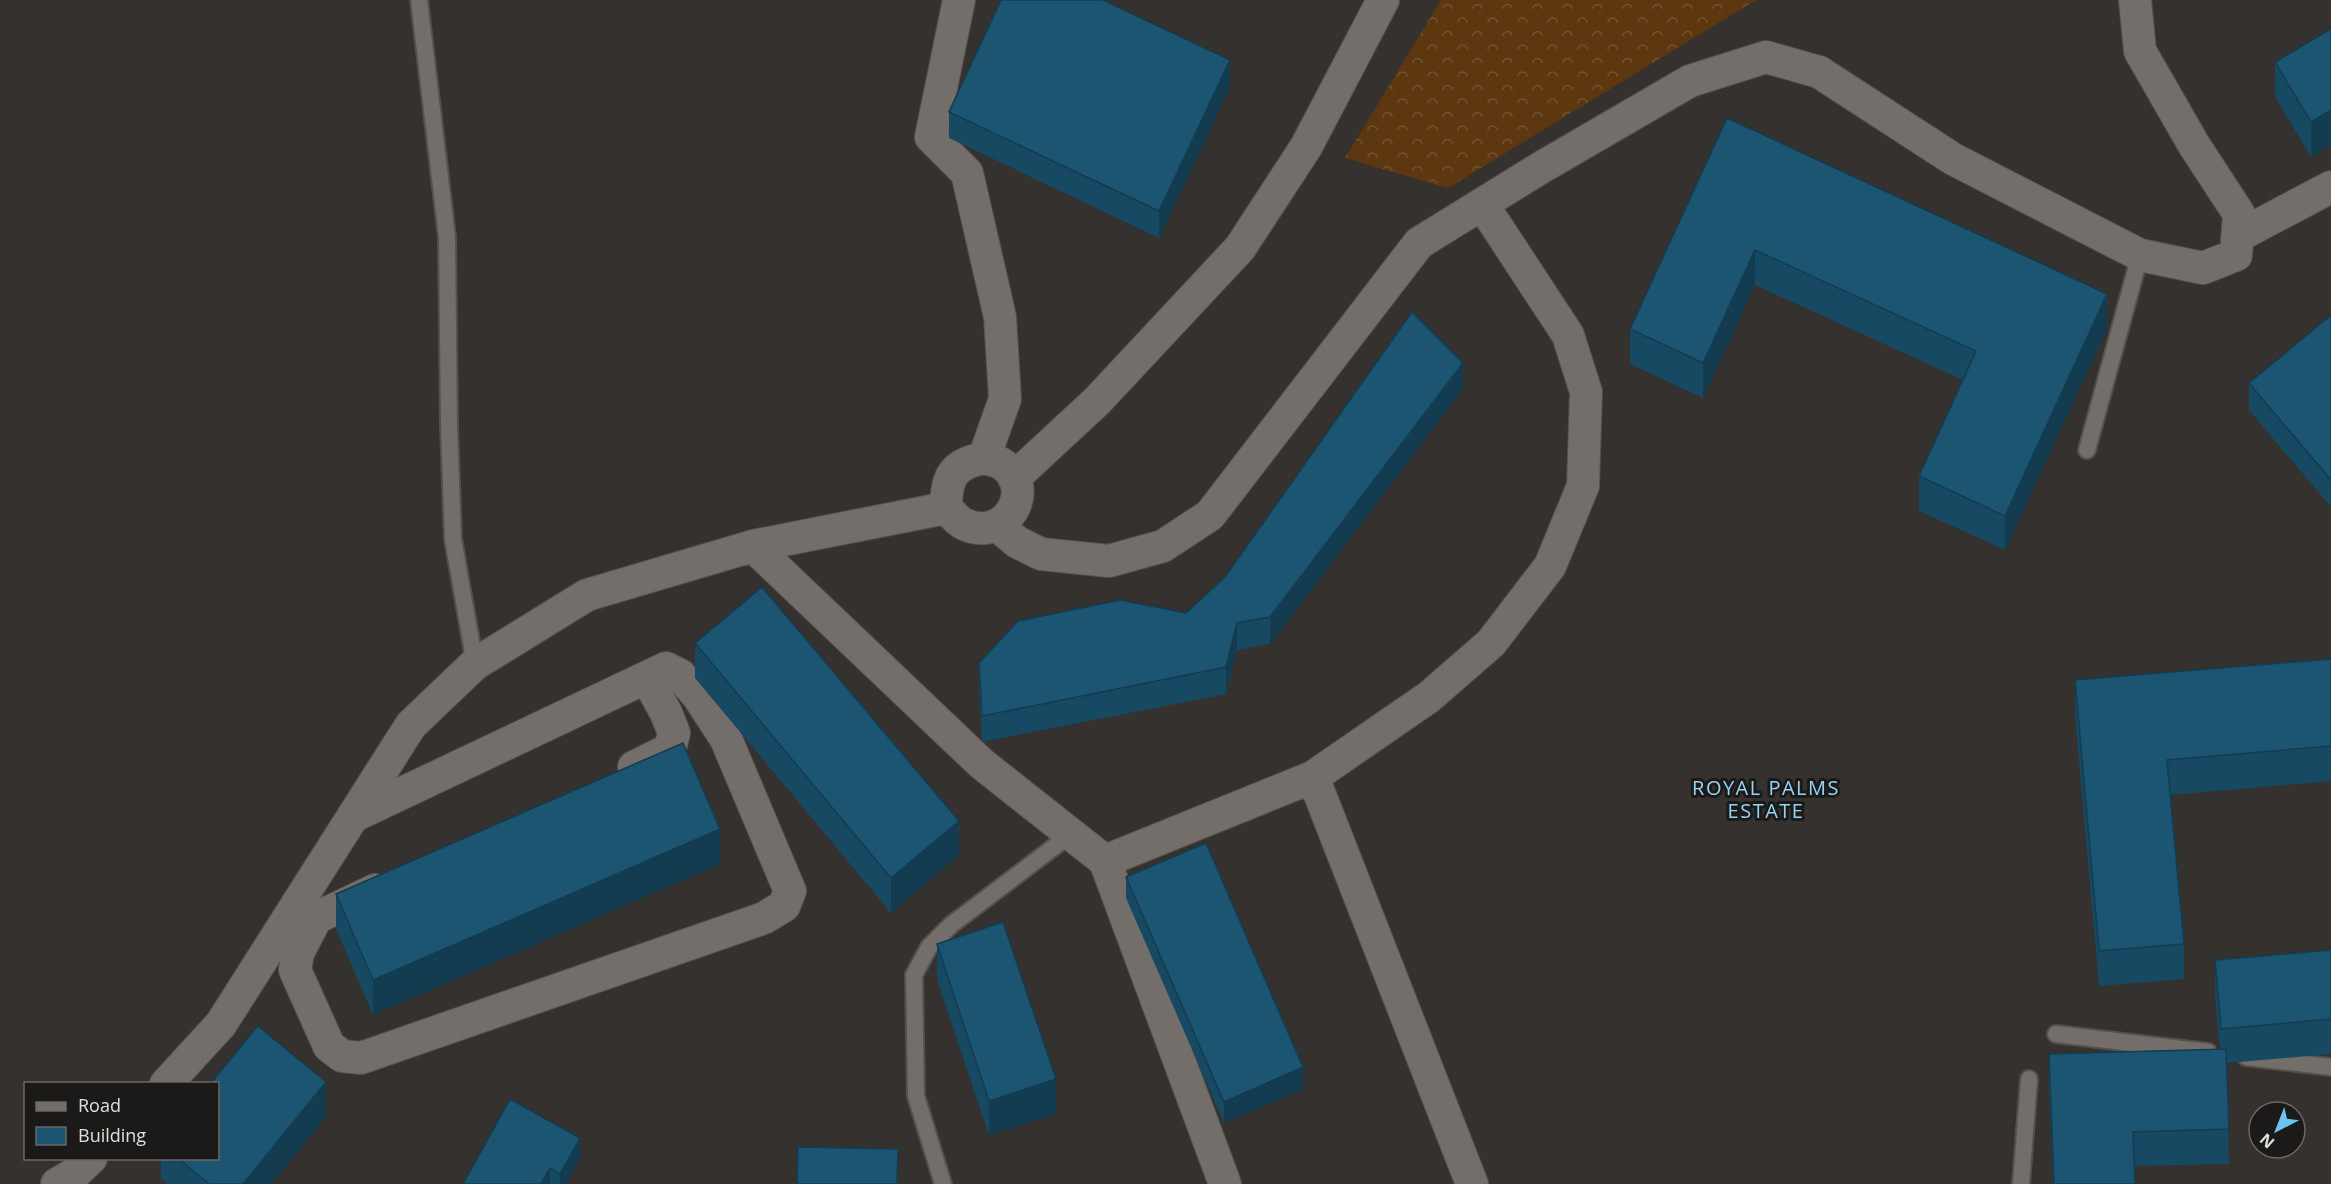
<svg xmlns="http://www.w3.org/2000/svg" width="2331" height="1184" font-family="'Open Sans',sans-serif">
  <defs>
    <pattern id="forest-crowns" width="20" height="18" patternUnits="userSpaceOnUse" patternTransform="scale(1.5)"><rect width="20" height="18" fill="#5c370f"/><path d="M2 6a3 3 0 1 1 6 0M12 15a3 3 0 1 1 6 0" fill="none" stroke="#735431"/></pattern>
  </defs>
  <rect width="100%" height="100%" fill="#35312e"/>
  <path fill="url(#forest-crowns)" d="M1441,0H1756L1448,188L1345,158Z"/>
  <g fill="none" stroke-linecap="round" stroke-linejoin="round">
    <defs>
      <path id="service" d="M419,0L447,237L449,426L453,539L475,664
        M2087,450L2140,255
        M2056,1034L2208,1052
        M2246,1057L2331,1067
        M943,1184L916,1096L914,975L929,947L951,925L1071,834
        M2021,1184L2029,1079"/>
      <path id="minor" d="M959,0L931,137L967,173L1000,317L1005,399L984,458
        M2238,236L2331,187
        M984,458C990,460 998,461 1002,464C1038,488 1006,544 964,524C957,521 952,513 946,508C946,477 953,464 984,458Z
        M1014,478L1097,401L1240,248L1306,147L1383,0
        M998,526L1017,542L1041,554L1109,561L1163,546L1210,515L1419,243L1542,167L1690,81L1766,57L1819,72L1953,159L2140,255L2203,268L2236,255L2239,214L2194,145L2140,51L2135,0
        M753,546L982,764L1105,861
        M634,767L670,749L674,733L666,713L647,678
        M1313,777L1429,697L1491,643L1550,566L1583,486L1586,392L1568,335L1482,204
        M354,816L666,668L680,675L698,696L726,739L790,891L784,906L764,918L361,1058L342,1056L329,1046L295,970L298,953L316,918L375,890
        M166,1084L221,1024L411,725L475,664L587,595L753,546L946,508
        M57,1184L74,1174L91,1158
        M1225,1184L1105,861L1313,777L1472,1184"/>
    </defs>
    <use href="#service" stroke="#54504d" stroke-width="20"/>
    <use href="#minor" stroke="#54504d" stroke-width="34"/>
    <use href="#service" stroke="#736e6a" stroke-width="16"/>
    <use href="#minor" stroke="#736e6a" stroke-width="32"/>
  </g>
  <path fill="#174962" d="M2331,29L2311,157L2275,97V62Z
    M1230,87L1159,238L949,138V112Z
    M1727,118L2107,329L2005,550L1919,511V476L1963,380L1755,285L1703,398L1630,364V329Z
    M2331,315V507L2249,410V383Z
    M1463,389L1270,644L1237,650L1226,694L982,742L979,690V663L1186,613Z
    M695,643L959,855L891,913L695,678Z
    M2331,659V781L2170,795L2184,944V979L2099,986L2075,715V680Z
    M720,864L373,1015L336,929V894Z
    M1126,877L1303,1089L1224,1123L1126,898Z
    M937,944L1056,1114L989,1135L937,979Z
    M2331,950V1054L2227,1063L2229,1164L2135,1166V1184H2053L2049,1089V1054L2220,1049L2215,995V960Z
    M326,1117L271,1184H167L161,1179V1158H218Z
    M580,1159L566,1184H463Z"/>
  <path fill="#133c50" d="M1230,60V87L1159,238V211Z
    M2331,110V145L2311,157V122Z
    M1755,250V285L1703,398V363Z
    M2107,294V329L2005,550V516Z
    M1463,363V389L1270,644V617Z
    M1237,623V650L1226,694V667Z
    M959,821V855L891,913V878Z
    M720,829V864L373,1015V980Z
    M1303,1067V1089L1224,1123V1102Z
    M1056,1079V1114L989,1135V1101Z
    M326,1082V1117L271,1184H243Z
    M580,1138V1159L566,1184H560V1174Z
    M550,1168V1184H541Z"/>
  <path fill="#1b5572" stroke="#133c50" stroke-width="1.5" d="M1001,0H1103L1230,60L1159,211L949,112Z
    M2331,29V110L2311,122L2275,62Z
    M1727,118L2107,294L2005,516L1919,476L1976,351L1755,250L1703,363L1630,329Z
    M1412,312L1463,363L1270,617L1237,623L1226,667L982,716L979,663L1018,621L1120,600L1186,613L1225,577Z
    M2331,315V480L2249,383Z
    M762,587L959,821L891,878L695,643Z
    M2331,659V746L2167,760L2184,944L2099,951L2075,680Z
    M683,743L720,829L373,980L336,894Z
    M1206,843L1303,1067L1224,1102L1126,877Z
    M1003,922L1056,1079L989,1101L937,944Z
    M2331,950V1019L2221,1029L2215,960Z
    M258,1026L326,1082L243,1184H209L178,1158H218V1083H211Z
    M2226,1049L2229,1129L2133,1132L2135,1184H2054L2049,1054Z
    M510,1099L580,1138L560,1174L550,1168L541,1184H463Z
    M798,1147L898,1149L897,1184H797Z"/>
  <g text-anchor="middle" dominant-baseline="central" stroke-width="6" stroke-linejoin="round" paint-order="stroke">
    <g font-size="20" letter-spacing="1.5" fill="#96d4f7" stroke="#1b1a18">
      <text x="1766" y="787">ROYAL PALMS<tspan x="1766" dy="23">ESTATE</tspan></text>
    </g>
  </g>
  <rect x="24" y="1082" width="195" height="78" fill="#1b1a18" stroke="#6a6866" stroke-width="1.5"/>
  <rect x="36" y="1102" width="30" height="9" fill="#736e6a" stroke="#6a6866" stroke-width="1.5"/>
  <text x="78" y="1112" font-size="18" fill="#e0dedb">Road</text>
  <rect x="36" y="1127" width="30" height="18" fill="#1b5572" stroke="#6a6866" stroke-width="1.5"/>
  <text x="78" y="1142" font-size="18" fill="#e0dedb">Building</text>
  <g transform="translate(2277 1130) rotate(222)"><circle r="28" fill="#1b1a18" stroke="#6a6866" stroke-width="1.5"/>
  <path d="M0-4.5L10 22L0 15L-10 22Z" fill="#6cc3f2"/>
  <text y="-9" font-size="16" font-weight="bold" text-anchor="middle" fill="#e0dedb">N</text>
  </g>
</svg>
